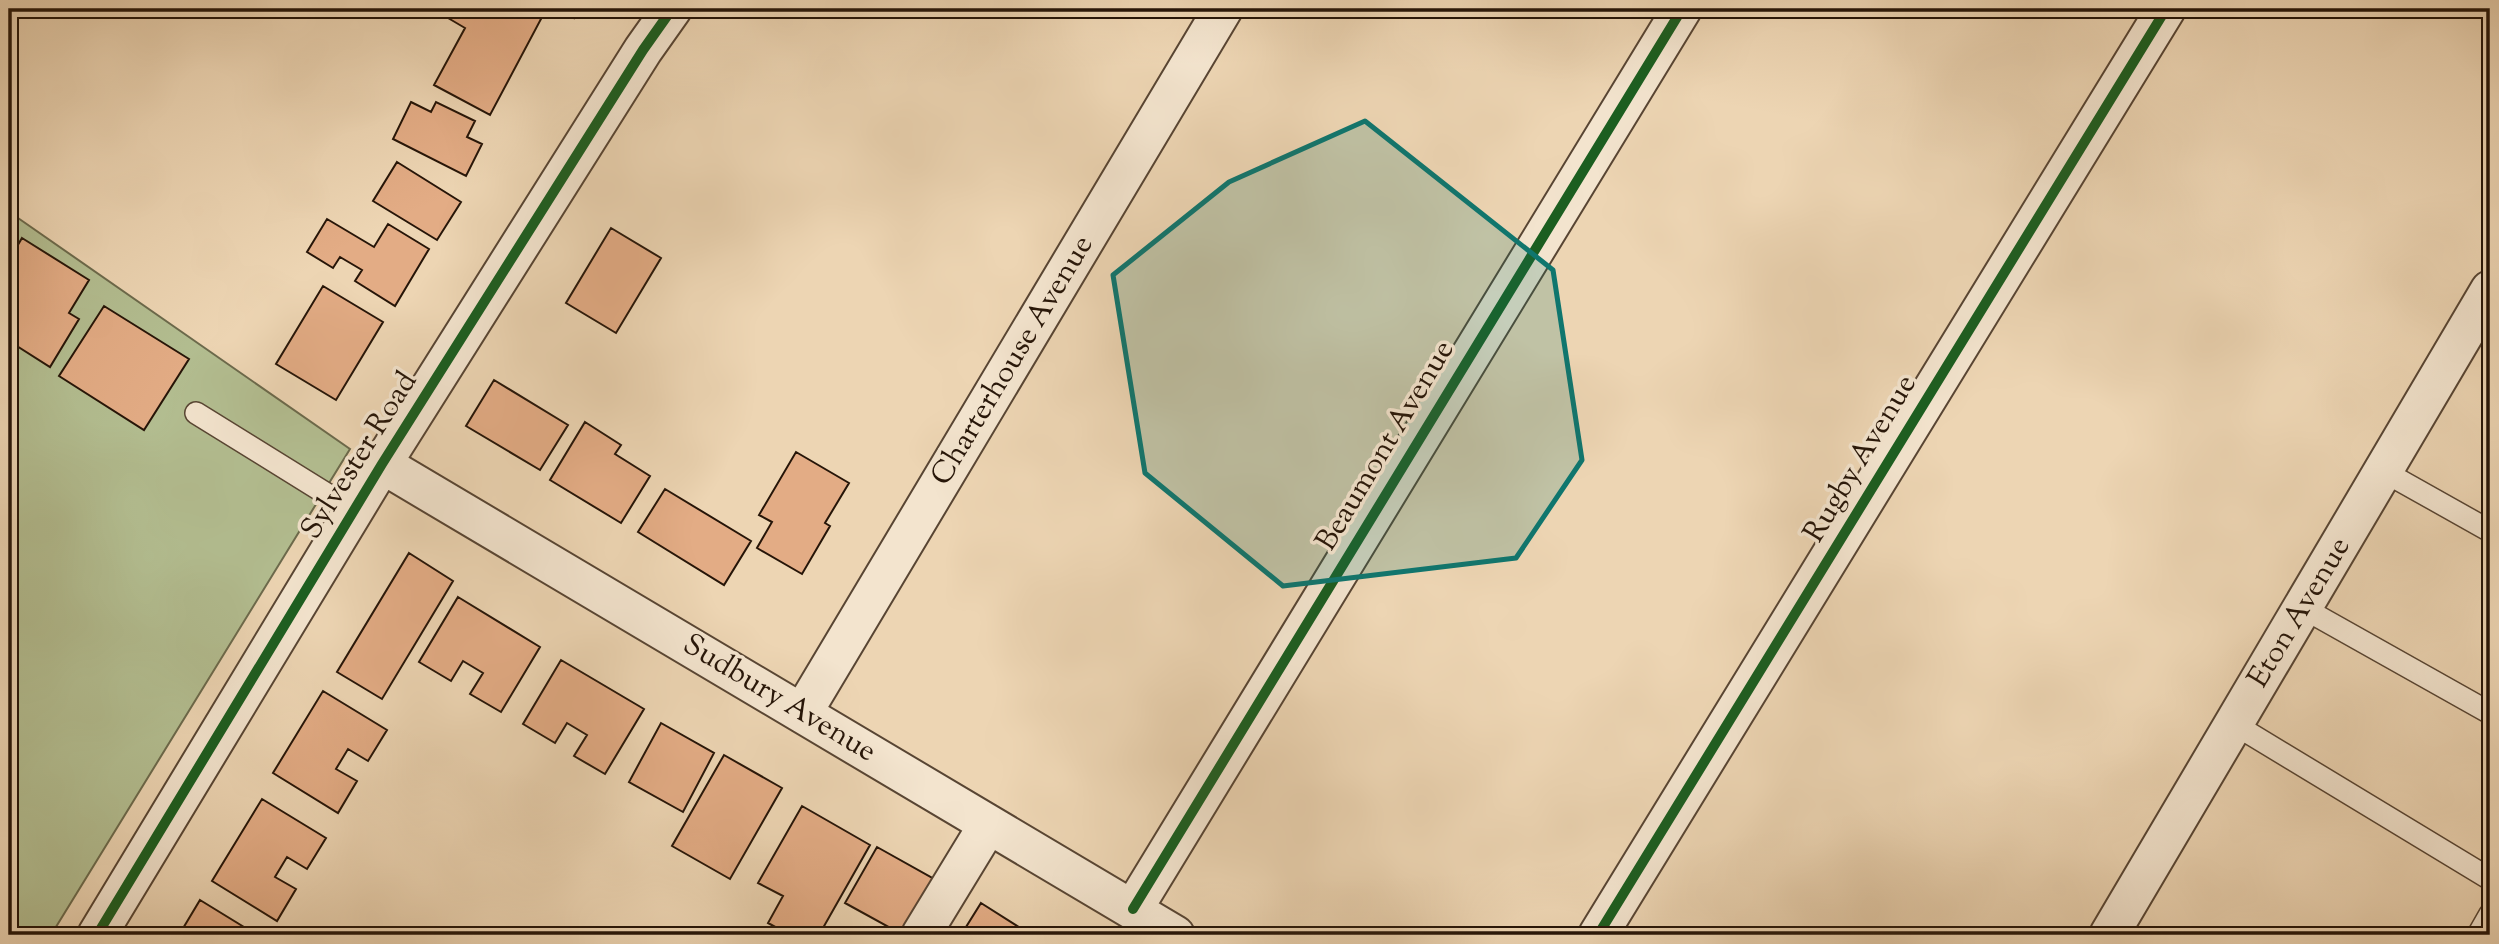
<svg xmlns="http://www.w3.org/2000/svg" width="2499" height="944" font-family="'Sorts Mill Goudy',serif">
  <rect width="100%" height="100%" fill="#edd5b3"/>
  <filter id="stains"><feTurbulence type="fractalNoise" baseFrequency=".00286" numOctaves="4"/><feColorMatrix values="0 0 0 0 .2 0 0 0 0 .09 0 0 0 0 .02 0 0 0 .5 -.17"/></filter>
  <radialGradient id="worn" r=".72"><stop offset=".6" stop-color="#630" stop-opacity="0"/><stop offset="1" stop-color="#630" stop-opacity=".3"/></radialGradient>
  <path fill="#b3be91" stroke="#6c6a4c" stroke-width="2" d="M18,218L350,449L51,935H9V235Z"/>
  <path fill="#e3ac85" stroke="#261508" stroke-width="2" d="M453,9H482L494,15L497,9H522L541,19L490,115L434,85L465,28L448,18Z
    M560,9H579L574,18Z
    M411,102L431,112L436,102L475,121L467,137L482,144L466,176L393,139Z
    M397,162L461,202L437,240L373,201Z
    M327,219L374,247L388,224L429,249L395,306L355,281L362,270L340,257L333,268L307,252Z
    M611,228L661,258L616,333L566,303Z
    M22,238L89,280L69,313L79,319L50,367L9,341V260Z
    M323,286L383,322L336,400L276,364Z
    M104,306L189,359L144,430L59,376Z
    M494,380L568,425L540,470L466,426Z
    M585,422L621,445L615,454L650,476L621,523L550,480Z
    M796,452L849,483L825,523L830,526L802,574L757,548L772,522L759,515Z
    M665,489L751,541L724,585L638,532Z
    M409,553L453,581L382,699L337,672Z
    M458,597L540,647L501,712L470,694L483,673L463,661L451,681L419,662Z
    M561,660L644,709L605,774L574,756L587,735L567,723L555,743L523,724Z
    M323,691L387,730L368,761L348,749L336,769L357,781L338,813L273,773Z
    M661,723L714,753L683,812L629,782Z
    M724,755L782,788L730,879L672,846Z
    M262,799L326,838L307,869L287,857L275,877L296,889L277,921L212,881Z
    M802,806L870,845L819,935H790L768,923L783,896L758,883Z
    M877,847L934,879L903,935L845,903Z
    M200,900L257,935H179Z
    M981,903L1025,931L1022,935H961Z"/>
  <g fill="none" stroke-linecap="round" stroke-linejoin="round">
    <defs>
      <path id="service" d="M196,413L354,511
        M2383,471L2490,531
        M2303,608L2490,713
        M2234,724L2490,879
        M2478,935L2490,914"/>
      <path id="minor" d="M382,464L1175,935
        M803,712L1223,9
        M1133,909L1682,9
        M97,935L382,464L643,50L672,9
        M921,935L988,825
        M1598,935L2166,9
        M2109,935L2490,290"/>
    </defs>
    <use href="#service" stroke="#584533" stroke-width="24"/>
    <use href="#minor" stroke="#584533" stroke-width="42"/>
    <use href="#service" stroke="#f3e4ce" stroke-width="21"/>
    <use href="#minor" stroke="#f3e4ce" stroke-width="38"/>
    <defs>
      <path id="cycleway" d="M1133,909L1682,9
        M97,935L382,464L643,50L672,9
        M1598,935L2166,9"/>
    </defs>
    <use href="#cycleway" stroke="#f3e4ce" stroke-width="15"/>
    <use href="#cycleway" stroke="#1b5e20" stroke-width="10"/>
  </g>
  <path fill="#0f766e" fill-opacity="0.2" stroke="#0f766e" stroke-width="5" stroke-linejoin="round" d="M1365,121L1553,270L1582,460L1516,558L1283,586L1145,473L1113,275L1229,182Z"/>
  <g text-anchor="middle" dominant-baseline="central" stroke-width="7" stroke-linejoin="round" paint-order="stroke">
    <g font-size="30" fill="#261508" stroke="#f3e4ce">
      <text transform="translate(1013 361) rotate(-59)">Charterhouse Avenue</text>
      <text transform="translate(1386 446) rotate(-59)">Beaumont Avenue</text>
      <text transform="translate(360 456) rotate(-58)">Sylvester Road</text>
      <text transform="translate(1861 459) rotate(-59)">Rugby Avenue</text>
      <text transform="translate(2300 613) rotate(-59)">Eton Avenue</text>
      <text transform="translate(779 699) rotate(31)">Sudbury Avenue</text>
    </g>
  </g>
  <rect width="2499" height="944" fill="none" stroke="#edd5b3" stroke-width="35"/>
  <rect x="10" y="10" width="2478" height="923" fill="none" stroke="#261508" stroke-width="3.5"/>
  <rect x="18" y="18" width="2464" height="909" fill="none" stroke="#261508" stroke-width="2"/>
  <rect width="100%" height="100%" filter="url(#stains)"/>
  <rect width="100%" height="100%" fill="url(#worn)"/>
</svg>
